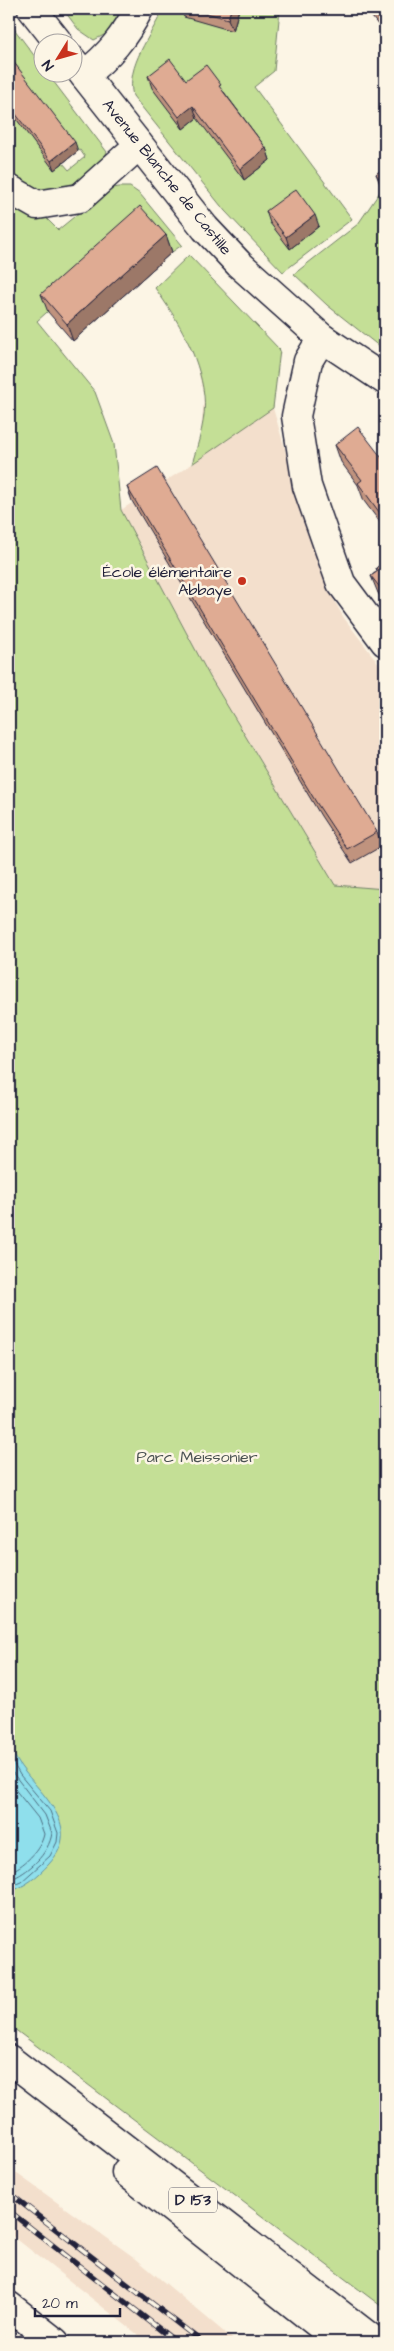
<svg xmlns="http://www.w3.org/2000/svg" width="394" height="2351" font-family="'Architects Daughter',sans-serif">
  <rect width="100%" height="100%" fill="#fcf5e5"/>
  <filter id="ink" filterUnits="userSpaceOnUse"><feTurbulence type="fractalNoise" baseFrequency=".02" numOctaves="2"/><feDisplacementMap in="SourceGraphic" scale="10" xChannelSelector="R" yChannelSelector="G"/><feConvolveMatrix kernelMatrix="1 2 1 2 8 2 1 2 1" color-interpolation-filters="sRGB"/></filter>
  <g filter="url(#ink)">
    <path fill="#f3dfcc" d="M189,255L280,350L273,408L320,569L330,593L344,618L385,672V889L335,885L210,677L121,510L192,464L201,435L204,397L196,360L177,318L155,288Z
      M9,2168L135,2258L236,2342H147L9,2233Z"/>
    <path fill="#c4df96" stroke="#738068" d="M63,9H123L108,33L94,40L78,29Z
      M163,9H187L233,31L239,9H280L274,71L254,87L352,219L283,272L225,211L133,96C125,66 152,35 163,9Z
      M9,22L42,66V72L47,73L107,152L102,162L69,187L43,194L9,177V109L54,169L63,163L69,170L85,157L80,150L78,151L9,62Z
      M119,187H130L140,194L182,245L172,252L146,224L37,321L95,392L114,444L121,510L210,677L335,885L385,889V2309L9,2025V201L43,215L58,230L108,189Z
      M382,189L385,194V351L327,305L294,274L358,224Z
      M189,255L280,350L273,408L192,464C198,443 207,418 204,395C199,355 178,320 155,288Z"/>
    <path fill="#8fdfec" stroke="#6393a5" d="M9,1746C14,1755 19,1765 25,1772C48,1801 81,1829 49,1864C37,1877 26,1886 9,1892Z"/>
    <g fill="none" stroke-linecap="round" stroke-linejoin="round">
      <path stroke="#4e6e82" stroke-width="1" d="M9,1756L20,1775L50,1811L58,1833L57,1842L50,1856L21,1882L9,1887
        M9,1768L45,1815L52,1833C49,1854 28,1873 9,1880
        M9,1782L38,1818L44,1834C41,1850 23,1867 9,1872"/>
      <defs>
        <path id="minor" d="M84,75C109,56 125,36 139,9
          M9,189L37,205L80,198L139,145
          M322,338L308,361L296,416L307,486L341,583L385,642
          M9,2306L55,2342"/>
        <path id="tertiary" d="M32,9L58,42
          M72,60L205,228L239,264L322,338L385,380"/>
        <path id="primary" d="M9,2059L376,2342
          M126,2172L341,2342"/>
      </defs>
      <use href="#minor" stroke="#22223b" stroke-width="31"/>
      <use href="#tertiary" stroke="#22223b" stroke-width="31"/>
      <use href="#primary" stroke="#22223b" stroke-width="31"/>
      <use href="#minor" stroke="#fcf5e5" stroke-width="28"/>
      <use href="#tertiary" stroke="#fcf5e5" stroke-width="28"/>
      <use href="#primary" stroke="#fcf5e5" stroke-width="28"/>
      <defs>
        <path id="rail" d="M9,2193L202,2342
          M9,2211L176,2342"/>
      </defs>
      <use href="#rail" stroke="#22223b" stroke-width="5.5"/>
      <use href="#rail" stroke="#fcf5e5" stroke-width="4" stroke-dasharray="11" stroke-linecap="butt"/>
    </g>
    <path fill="#c0937e" stroke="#22223b" d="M181,9H239L233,31L184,17Z
      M366,9H385V34Z
      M9,56L78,151L54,170L9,109Z
      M148,76L186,80L224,92L266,148L270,160L244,180L197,118L183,129L152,88Z
      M385,167V194L382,189L376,174Z
      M266,211L319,226L290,249L270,223Z
      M166,235L172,252L73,341L48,312L41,294Z
      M335,445L385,462V529L364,501L358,485L341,462Z
      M127,487L377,832L382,846L352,863L321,816L132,501Z
      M385,561V603L378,593L371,576L377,571L376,568Z"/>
    <path fill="#9c7867" stroke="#22223b" d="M231,9H239L233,31L228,19Z
      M193,106L197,118L183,129L179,117Z
      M75,142L78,151L54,170L51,161Z
      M266,148L270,160L244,180L240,169Z
      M315,215L319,226L290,249L286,237Z
      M166,235L172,252L73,341L67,324Z"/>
    <path fill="#dfab93" stroke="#22223b" d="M192,9H231L228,19Z
      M372,9H385V26Z
      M9,56L75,142L51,161L9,105Z
      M170,59L186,80L206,65L221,85L219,86L266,148L240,169L193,106L179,117L148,76Z
      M385,167V186L376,174Z
      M296,189L315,215L286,237L266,211Z
      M140,206L166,235L67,324L41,294Z
      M358,427L385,462V520L358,483L362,480L335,445Z
      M157,468L377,832L347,849L316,802L127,487Z
      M385,561V594L371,576L378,571L376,568Z"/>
  </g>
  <circle fill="#c8321e" stroke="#fcf5e5" stroke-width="2" cx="242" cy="581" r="5"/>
  <g text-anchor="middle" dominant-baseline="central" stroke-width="5" stroke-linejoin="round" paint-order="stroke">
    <rect fill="#fcf5e5" stroke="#63616e" stroke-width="1" x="169" y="2187.5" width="48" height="25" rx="4"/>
    <g font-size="15" font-weight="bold" fill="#22223b">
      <text x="193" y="2200">D 153</text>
    </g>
    <g font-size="16" fill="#22223b" stroke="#fcf5e5">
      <text transform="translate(167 177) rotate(51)">Avenue Blanche de Castille</text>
    </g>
    <g font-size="16" fill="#22223b" stroke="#fcf5e5" text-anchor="end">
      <text x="232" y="572">École élémentaire<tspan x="232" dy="18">Abbaye</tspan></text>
    </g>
    <g font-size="16" fill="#4a5152" stroke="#fcf5e5">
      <text x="197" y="1457">Parc Meissonier</text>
    </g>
  </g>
  <rect width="394" height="2351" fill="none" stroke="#fcf5e5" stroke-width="30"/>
  <rect x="15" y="15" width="364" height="2321" fill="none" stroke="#22223b" stroke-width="2" filter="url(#ink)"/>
  <g transform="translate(58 58) rotate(233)"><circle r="24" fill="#fcf5e5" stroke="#a5a1a1"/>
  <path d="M0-4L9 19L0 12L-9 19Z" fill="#c8321e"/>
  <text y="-8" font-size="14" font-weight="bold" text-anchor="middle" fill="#22223b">N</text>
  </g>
  <path d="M35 2308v8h85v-8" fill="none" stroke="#22223b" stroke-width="2.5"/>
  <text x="42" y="2308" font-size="15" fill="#22223b" stroke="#fcf5e5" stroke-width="4" paint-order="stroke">20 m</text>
</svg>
